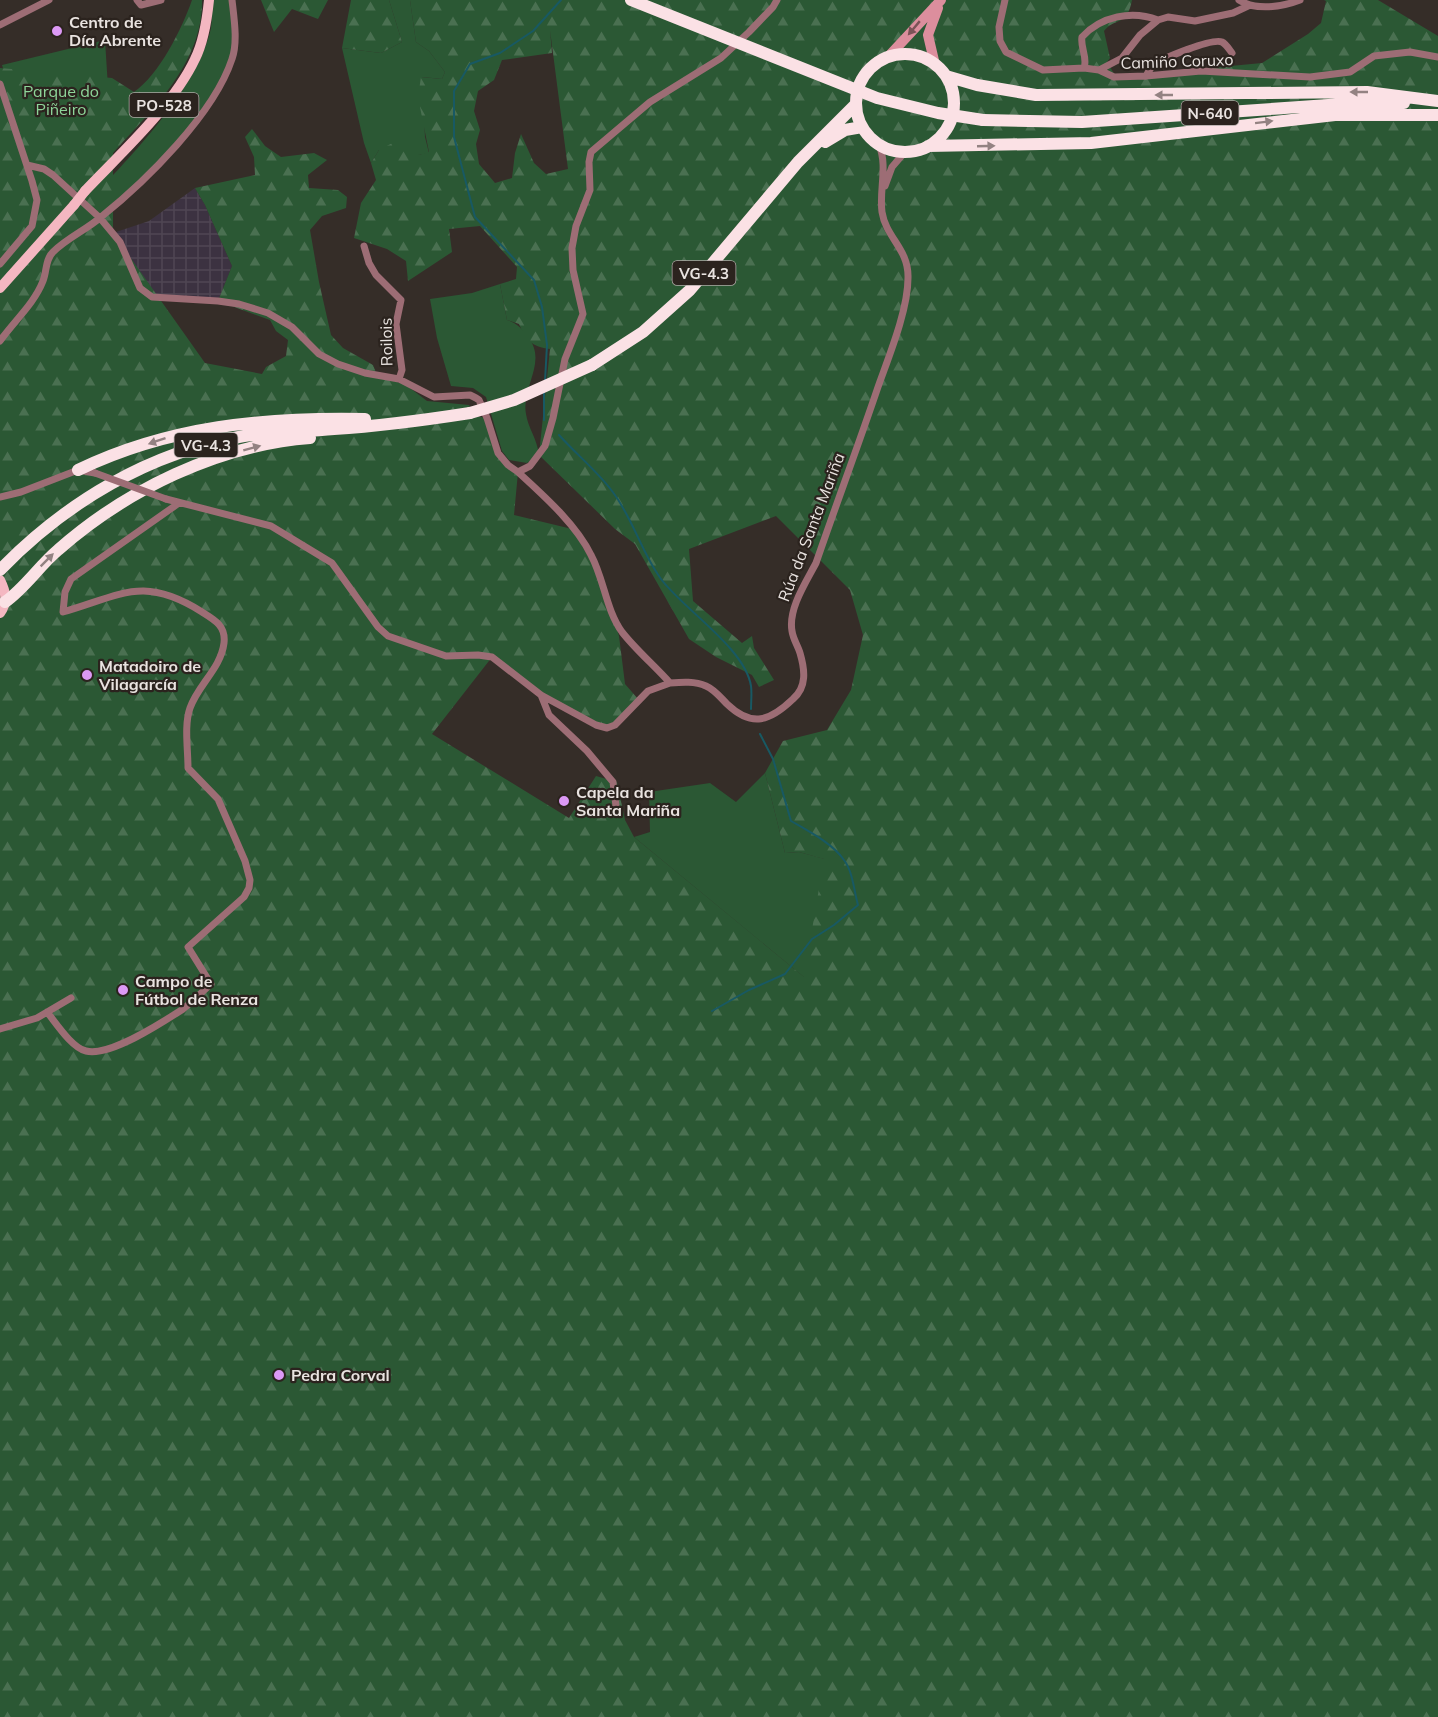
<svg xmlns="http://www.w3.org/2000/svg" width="1438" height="1717" font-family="Mulish,sans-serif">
  <defs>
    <pattern id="industrial-grid" width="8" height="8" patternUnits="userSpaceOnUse" patternTransform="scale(1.5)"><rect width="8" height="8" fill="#3c3241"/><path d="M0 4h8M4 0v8" fill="none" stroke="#4f4653"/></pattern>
    <pattern id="forest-firs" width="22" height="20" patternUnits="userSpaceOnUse" patternTransform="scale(1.5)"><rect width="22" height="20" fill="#2b5834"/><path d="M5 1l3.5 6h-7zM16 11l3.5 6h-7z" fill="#4a7051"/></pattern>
  </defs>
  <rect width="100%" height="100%" fill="#352d28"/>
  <path fill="url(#industrial-grid)" d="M195,188L205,205L232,266L218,301L152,297L113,233L149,221Z"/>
  <path fill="#2b5834" d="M213,0H231L233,55L213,96L159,164L100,214L89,201C130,157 198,88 211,28C212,19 212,9 213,0Z
    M389,0H410L416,42L429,51L445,72L442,79L422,77L425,137L429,153L419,155L379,150L371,163L364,143L342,48L381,53L402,42Z
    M105,40L112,150L31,160L2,65Z
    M500,284L507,320C518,324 521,328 528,337C548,362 521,387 526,414C528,428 537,438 539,455L527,463L509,460L502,451L486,397L473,388L451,386L437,338L430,299L472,293Z
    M765,773L785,853L799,852L825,859L811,983L634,837L650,832L649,792L710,783L736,802Z"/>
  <path fill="url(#forest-firs)" fill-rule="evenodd" d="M192,0H202C203,63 152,110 113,153V233L205,363L262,374L266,367L286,356L288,340L276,331L270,320L218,301L232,266L205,205L195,188L255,175L254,157L245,137L252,129L265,146L281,157L314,153L327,160L308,175L309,188L338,190L347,197L346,208L322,216L310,230L319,282L331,335L343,348L373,365L377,375L406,385L427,401L469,405L475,416L487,418L498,453L518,472L514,515L572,529L601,578L619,636L625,684L638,699L615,725L607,728L541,695L492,657L432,734L569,818L596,776L617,782L625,820L634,837L804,977L824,859L799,852L785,853L765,773L783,741L827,730L851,690L863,635L850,590L776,516L689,549L693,601L742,643L752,636L754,648L774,680L759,687L752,675L716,657L689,639L635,544L615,529L539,455L550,349C532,347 526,340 519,324L507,320L500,284L516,279L517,267L480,226L449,229L452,252L408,281L406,261L387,249L354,238L361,203L376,180L371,163L379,150L404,137L419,155L429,152L418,97L421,77L442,79L445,72L429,51L416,42L410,0H1132C1127,27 1115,17 1104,31L1110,58L1107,62L1116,77L1262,63L1308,34L1321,23L1326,1L1324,0H1378L1438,36V1717H0V68L112,78L134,92C159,75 182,29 192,0ZM550,30L568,169L546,174L534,163L521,134L515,153L512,178L495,183L479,164L476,144L480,130L474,111L478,91L494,80L502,60L552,53Z
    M261,0H328L318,19L292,9L274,32Z
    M351,0H389L402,42L381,53L342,48Z"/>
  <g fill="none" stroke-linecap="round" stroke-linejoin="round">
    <path stroke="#185963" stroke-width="2" d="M545,381L547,345L542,307L534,280L475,217L454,137V91L470,64L500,53L533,31L561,0
      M544,390V420
      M559,435C576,454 597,471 612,491C633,518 641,552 661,579C683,609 745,648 751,686C752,693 751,702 751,709
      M712,1011L749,990L785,974L812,939L834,925L858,905C854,891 853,872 844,860C832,843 808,831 791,821L773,759L760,734"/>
    <path stroke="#9d6d75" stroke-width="7" d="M137,0L141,5L161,0
      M1005,0L999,27L1000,41L1006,52L1043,70L1084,68L1099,70L1114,77L1146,76L1201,71L1310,77L1350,72L1374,56L1410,52L1438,57
      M1239,0C1256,11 1282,7 1300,0
      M0,25L49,0
      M1084,68C1088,58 1080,47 1082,37C1101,16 1132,10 1158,20
      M1099,70L1122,58L1140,35L1158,20L1168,17L1195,21L1233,13L1248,6
      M1146,76C1148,72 1150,68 1154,65C1163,58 1212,38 1222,42C1226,44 1229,49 1232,53
      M0,84L32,181L37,200L32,226L0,264
      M27,165L44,169L53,175L100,218L120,242L140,288L152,297L218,301L239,304L268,313L292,327L319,354L338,364L365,373L399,379L434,397L470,395L476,398L479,400L487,418L498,453L508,465L518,472L530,466L545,446L553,418L565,359L583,314L573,270L572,248L576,226L590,190L589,162L591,152L650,102L721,58L749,32L773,7L777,0
      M885,186L892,167L905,152
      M364,246L369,263L376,275L401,300L396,324L402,370L399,379
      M0,341C14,321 34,304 43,281C47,271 45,260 53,252C67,238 86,230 101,217C146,181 214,114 232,59C238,42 234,18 232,0
      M0,497L21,492L78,470L95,473
      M166,499L271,526L332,563L378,627L388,636L446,656L478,655L492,657L541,695L596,725L607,728L615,725L648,691L670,683C655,666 636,650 622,632C606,610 604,579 591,555C576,524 543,495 518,472
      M670,683C682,682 695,681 706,686C715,690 720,697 727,704C752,728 770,721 793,699C807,687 805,670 800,653C798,646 793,639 792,631C788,609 806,582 816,563C836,505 858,446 878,387C889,356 908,310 908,278C909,249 886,238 882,212C879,190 888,166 879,145
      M541,695L549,715L587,751L613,782L617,814
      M47,1012C56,1023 72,1048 86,1051C110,1057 163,1022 183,1009C193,1001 202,992 211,984L188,947L244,897L249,888L250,880L245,861L218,799L188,768C188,749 184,725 190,708C198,685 221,668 224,643C226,626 215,620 202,612C143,575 122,595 63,612L65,592L71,579L179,503
      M0,1029L37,1018L71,998"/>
    <path stroke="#dc8e9d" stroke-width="10" d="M888,57L941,0
      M935,65L928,35L938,8"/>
    <path stroke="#f4b7c1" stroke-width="10" d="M85,191C121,153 173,106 195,59C204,41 207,20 209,0
      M0,288L74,205
      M0,580C6,592 8,602 0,613"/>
    <path stroke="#fbe1e5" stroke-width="12" d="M856 103a49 49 0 1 1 98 0a49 49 0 1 1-98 0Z
      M946,76L977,85L1036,95L1367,92L1438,101
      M983,120L1082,122L1343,104L1404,103
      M825,142L845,130L862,127
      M928,146L1091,143L1335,115H1438
      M592,365L643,332L690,290L798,162L855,105
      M78,470C169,426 265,417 365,419
      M0,570C66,502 150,452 244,436C274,431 304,432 334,429C380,426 425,420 470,413
      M5,602C25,588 39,566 58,550C126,490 218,445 310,438"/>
    <path stroke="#9d6d75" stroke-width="7" d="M95,473L166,499"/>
    <path stroke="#f4b7c1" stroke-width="10" d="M74,205L85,191"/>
    <path stroke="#fbe1e5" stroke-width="12" d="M631,0L877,98L938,113L983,120
      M470,413L514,400L592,365"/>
  </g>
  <defs><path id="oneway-solid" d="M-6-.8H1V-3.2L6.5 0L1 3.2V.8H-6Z" transform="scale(1.5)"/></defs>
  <use fill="#7b5357" href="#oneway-solid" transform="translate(914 28) rotate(130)"/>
  <g fill="#938282">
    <use href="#oneway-solid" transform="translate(1359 92) rotate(-180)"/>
    <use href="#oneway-solid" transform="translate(1164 95) rotate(-180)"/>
    <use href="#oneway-solid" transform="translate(1264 122) rotate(-7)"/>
    <use href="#oneway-solid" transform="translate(986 146) rotate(-2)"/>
    <use href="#oneway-solid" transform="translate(157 441) rotate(161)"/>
    <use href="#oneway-solid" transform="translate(252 448) rotate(-15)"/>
    <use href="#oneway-solid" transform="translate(47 560) rotate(-45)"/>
  </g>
  <g fill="#dc99f5" stroke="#2b231e" stroke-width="2">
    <circle cx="57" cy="31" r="6"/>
    <circle cx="87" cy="675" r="6"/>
    <circle cx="564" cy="801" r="6"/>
    <circle cx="123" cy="990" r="6"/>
    <circle cx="279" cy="1375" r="6"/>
  </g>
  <g text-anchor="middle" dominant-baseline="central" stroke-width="4.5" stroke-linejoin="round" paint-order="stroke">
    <g fill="#2b231e" stroke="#b0a9a6" stroke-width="1.5">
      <rect x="129.5" y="93" width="69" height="24" rx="4.5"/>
      <rect x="1181.5" y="101" width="57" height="24" rx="4.5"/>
      <rect x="672.5" y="261" width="63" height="24" rx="4.5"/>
      <rect x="174.5" y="433" width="63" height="24" rx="4.5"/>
    </g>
    <g font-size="15" font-weight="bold" fill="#e9e3e0">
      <text x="164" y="105">PO-528</text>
      <text x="1210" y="113">N-640</text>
      <text x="704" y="273">VG-4.3</text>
      <text x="206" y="445">VG-4.3</text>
    </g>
    <g font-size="16" font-weight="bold" fill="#e9e3e0" stroke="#2b231e" text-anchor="start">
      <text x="69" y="22">Centro de<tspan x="69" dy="18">Día Abrente</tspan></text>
      <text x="99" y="666">Matadoiro de<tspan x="99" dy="18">Vilagarcía</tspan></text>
      <text x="576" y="792">Capela da<tspan x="576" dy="18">Santa Mariña</tspan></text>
      <text x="135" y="981">Campo de<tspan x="135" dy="18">Fútbol de Renza</tspan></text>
      <text x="291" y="1375">Pedra Corval</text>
    </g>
    <g font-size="16" fill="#e9e3e0" stroke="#2b231e">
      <text transform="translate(1177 61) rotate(-2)">Camiño Coruxo</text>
      <text transform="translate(386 342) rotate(-91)">Roilois</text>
      <text transform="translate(811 527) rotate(-69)">Rúa da Santa Mariña</text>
    </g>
    <g font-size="16" fill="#8ed599" stroke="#2b231e">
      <text x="61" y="91">Parque do<tspan x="61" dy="18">Piñeiro</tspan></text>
    </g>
  </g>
</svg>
